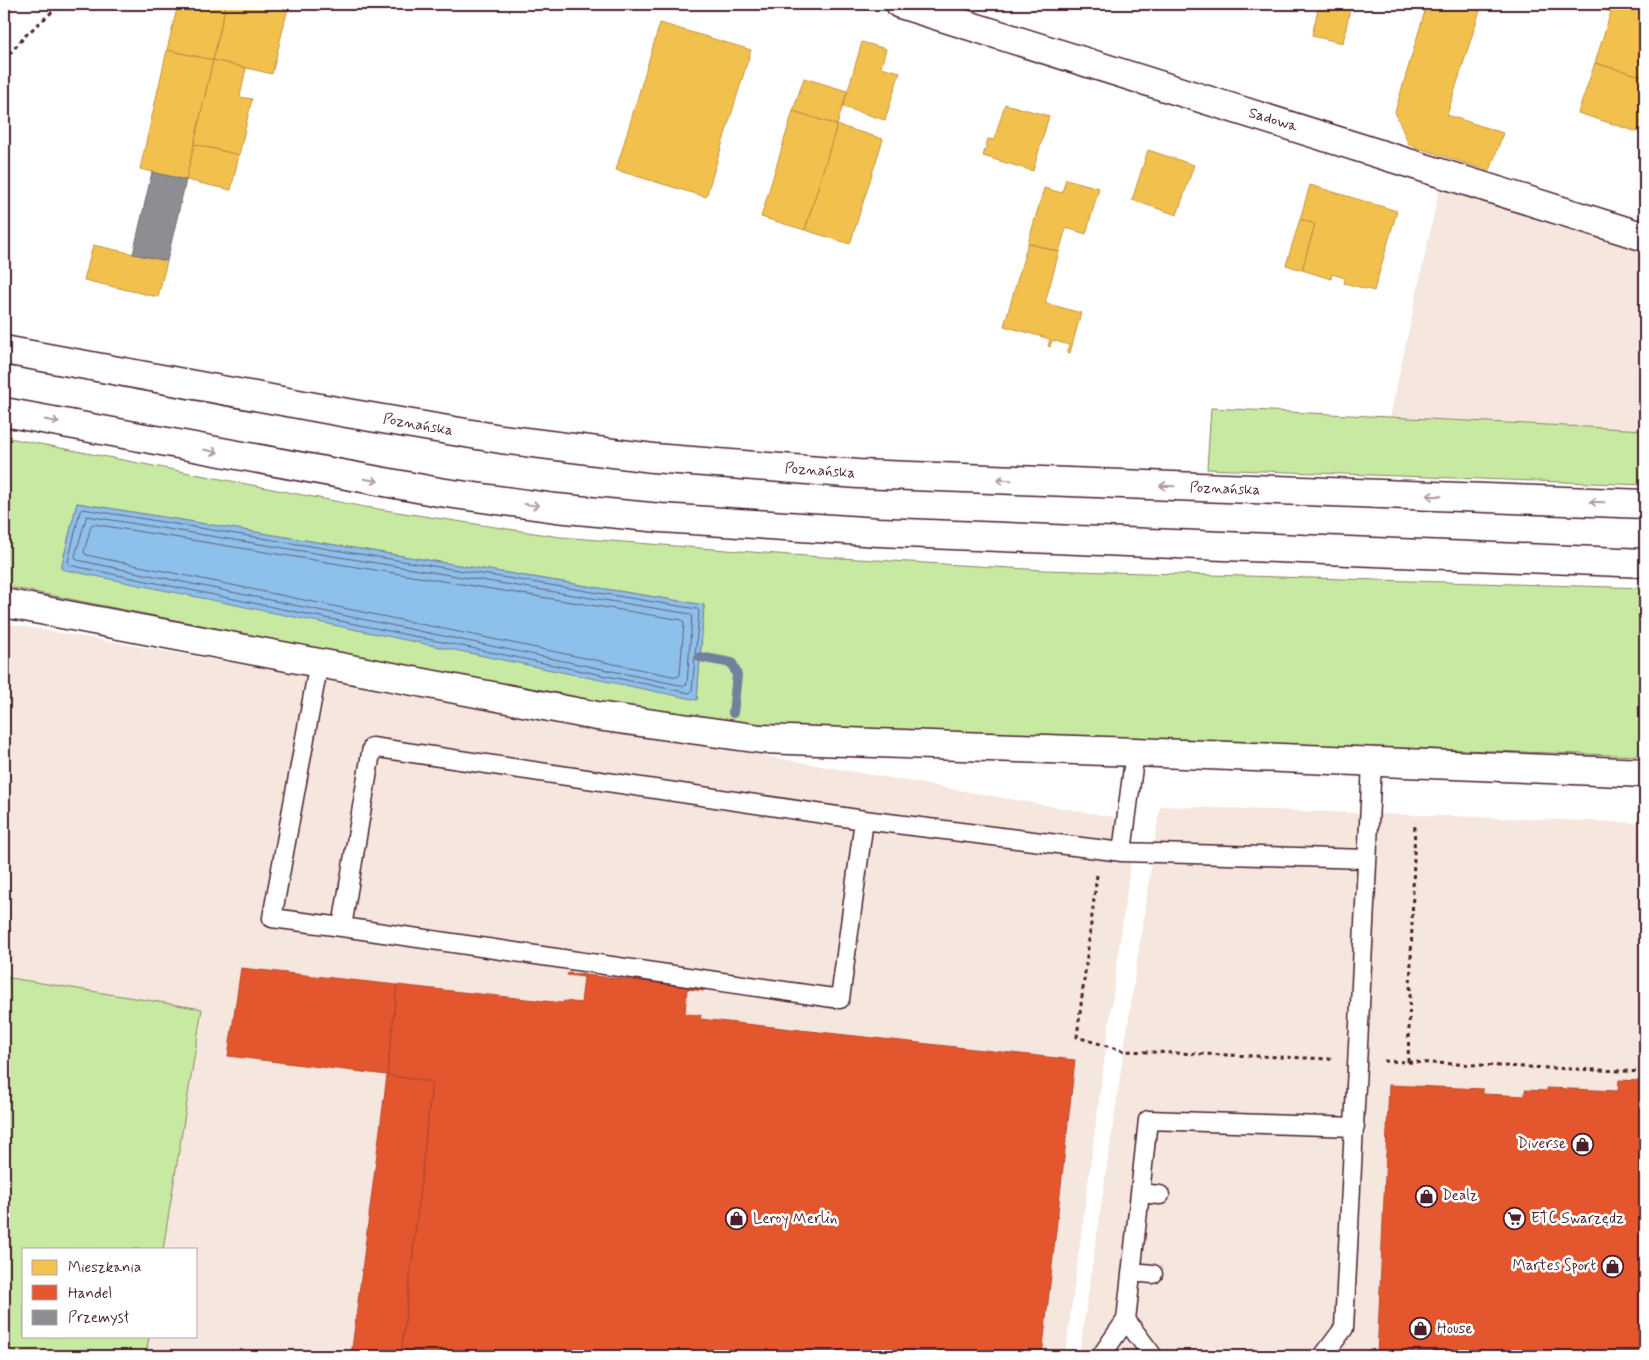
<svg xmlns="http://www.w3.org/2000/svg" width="1649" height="1360" font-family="Mynerve,sans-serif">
  <rect width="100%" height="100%" fill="#fff"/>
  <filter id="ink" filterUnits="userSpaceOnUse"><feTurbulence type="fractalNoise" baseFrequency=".02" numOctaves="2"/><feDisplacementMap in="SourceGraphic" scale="10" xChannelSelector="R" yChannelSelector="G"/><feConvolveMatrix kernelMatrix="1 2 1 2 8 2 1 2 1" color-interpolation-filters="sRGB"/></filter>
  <g filter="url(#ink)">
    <path fill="#f5e6de" d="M1440,186L1645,250V430L1390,417Z
      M4,623L1136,821L1065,1356H146L149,1336H196V1249H163L202,1009L4,977Z
      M1160,806L1645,823V1356H1079Z"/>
    <path fill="#c8e9a1" stroke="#898466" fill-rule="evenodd" d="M1211,408L1645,430V485L1207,469Z
      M4,437L365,507L560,537L790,555L1044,570L1645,588V756L756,727L553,695L4,586ZM77,503L704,605L697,699L61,568Z
      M4,977L202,1009L163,1249H24V1336H149L146,1356H4Z"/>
    <path fill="#8dc0ea" stroke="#72809e" d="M77,503L704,605L697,700L61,569Z"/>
    <path fill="#f2c14e" stroke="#c09044" d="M178,4H226L213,60L167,50Z
      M226,4H289L272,74L213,60Z
      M1319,4H1351L1343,43L1312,36Z
      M1427,4H1482L1447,115L1503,133L1490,171L1409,145L1395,112Z
      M1587,4H1645V77L1595,63L1611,12Z
      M660,23L751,50L706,197L616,170Z
      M862,42L886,49L881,67L900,72L885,120L843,107Z
      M167,50L213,60L186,180L140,169Z
      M213,60L246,68L240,97L252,99L239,155L194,144Z
      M1595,63L1645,77V110L1638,132L1578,113Z
      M804,78L847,91L837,125L793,111Z
      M1005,104L1049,116L1033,171L983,156L988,139L994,140Z
      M793,111L837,125L805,230L761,217Z
      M837,125L883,139L850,244L805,230Z
      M194,144L239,155L231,190L186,180Z
      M1148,150L1194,165L1177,215L1132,200Z
      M1066,179L1099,188L1086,234L1066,228L1059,252L1028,243L1044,188L1062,193Z
      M1310,185L1397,211L1374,291L1344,283L1345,278L1332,274L1331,279L1302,270L1315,224L1300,219Z
      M1300,219L1315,224L1302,270L1286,265Z
      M1028,243L1059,252L1045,303L1081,313L1070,353L1067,352L1069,345L1052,340L1050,347L1048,346L1050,339L1004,326Z
      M93,245L167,261L158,297L84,280Z"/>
    <path fill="#e4572e" stroke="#b6462d" d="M241,968L397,985L387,1075L228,1056Z
      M568,973L704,988V991L687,989L685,1014L701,1015L700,1019L1075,1060L1042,1356H401L432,1082L387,1075L397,985L563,1003L564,1001L581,1003L584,977L567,975Z
      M387,1075L432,1082L401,1356H351Z
      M1619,1080L1643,1081L1642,1092H1645V1356H1377L1389,1085L1483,1089V1094L1525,1096V1090L1547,1091V1088L1618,1091Z"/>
    <path fill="#8d8d92" stroke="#796c73" d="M152,172L186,180L167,261L133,254Z"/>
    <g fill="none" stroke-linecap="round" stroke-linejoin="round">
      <path stroke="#655f77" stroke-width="1" d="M83,509L697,609L699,611L692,691L689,693L69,565L68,562L80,511Z
        M87,516L690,614L692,616L687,684L684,686L77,560L75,557Z
        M93,524L682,620L684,623L680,675L677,677L86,555L84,552L91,526Z"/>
      <path stroke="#72809e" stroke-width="10" d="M700,657L732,663L737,675L733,713"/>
      <defs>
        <path id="lane" d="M319,662L272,918L342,927L372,747L864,820L1122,852L1135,752
          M1122,852L1367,859
          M342,927L840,999L864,820
          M1140,1193L1148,1120L1355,1127
          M1132,1272L1153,1274
          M1126,1320L1153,1356
          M1101,1356L1126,1320L1140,1193L1160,1195
          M1323,1356L1344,1328L1372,763"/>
        <path id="street" d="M900,4L1645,237
          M4,603L597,716L761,739L1135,752L1645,773"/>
        <path id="primary" d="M4,350L347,413L501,439L653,458L858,474L1645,504
          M4,412L439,492L556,508L661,518L879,532L1645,563"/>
      </defs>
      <use href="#lane" stroke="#4a1f2b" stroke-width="21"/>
      <use href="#street" stroke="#4a1f2b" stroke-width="31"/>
      <use href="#primary" stroke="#4a1f2b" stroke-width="31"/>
      <path stroke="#4a1f2b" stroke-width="3" stroke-dasharray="4 4" stroke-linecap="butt" d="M4,60L27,34L61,4
        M1097,875L1077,1037L1124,1051L1332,1059
        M1384,1061L1645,1072
        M1408,1062L1415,822"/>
      <use href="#lane" stroke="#fff" stroke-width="18"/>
      <use href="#street" stroke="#fff" stroke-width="28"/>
      <use href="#primary" stroke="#fff" stroke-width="28"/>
    </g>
    <defs><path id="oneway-shaft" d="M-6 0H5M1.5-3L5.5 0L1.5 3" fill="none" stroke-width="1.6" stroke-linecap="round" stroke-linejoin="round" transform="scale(1.25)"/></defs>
    <g stroke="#ae9aa0">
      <use href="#oneway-shaft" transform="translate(52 421) rotate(11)"/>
      <use href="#oneway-shaft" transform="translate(211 451) rotate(11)"/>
      <use href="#oneway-shaft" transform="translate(371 480) rotate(10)"/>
      <use href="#oneway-shaft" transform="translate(1004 480) rotate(-178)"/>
      <use href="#oneway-shaft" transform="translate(1167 486) rotate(-178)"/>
      <use href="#oneway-shaft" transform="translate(1434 496) rotate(-178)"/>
      <use href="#oneway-shaft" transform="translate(1597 502) rotate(-178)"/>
      <use href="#oneway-shaft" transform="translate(532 505) rotate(8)"/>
    </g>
  </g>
  <defs>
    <symbol id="shop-ring" viewBox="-11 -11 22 22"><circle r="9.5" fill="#fff" stroke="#4a1f2b" stroke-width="1.5"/><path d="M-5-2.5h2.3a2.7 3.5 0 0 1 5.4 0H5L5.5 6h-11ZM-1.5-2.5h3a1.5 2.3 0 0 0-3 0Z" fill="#4a1f2b"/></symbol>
    <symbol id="supermarket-ring" viewBox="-11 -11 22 22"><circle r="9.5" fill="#fff" stroke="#4a1f2b" stroke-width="1.5"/><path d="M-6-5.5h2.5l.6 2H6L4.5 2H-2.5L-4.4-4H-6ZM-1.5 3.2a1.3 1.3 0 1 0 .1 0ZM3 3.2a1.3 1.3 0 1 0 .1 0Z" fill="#4a1f2b"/></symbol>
  </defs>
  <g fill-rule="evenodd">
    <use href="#shop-ring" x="1570" y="1132" width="25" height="25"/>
    <use href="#shop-ring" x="1414" y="1184" width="25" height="25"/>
    <use href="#shop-ring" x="724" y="1206" width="25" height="25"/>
    <use href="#supermarket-ring" x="1502" y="1206" width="25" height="25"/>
    <use href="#shop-ring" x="1600" y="1254" width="25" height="25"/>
    <use href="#shop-ring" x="1408" y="1316" width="25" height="25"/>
  </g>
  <g text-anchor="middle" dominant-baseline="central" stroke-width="5" stroke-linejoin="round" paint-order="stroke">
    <g font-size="15" fill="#4a1f2b" stroke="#fff">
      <text transform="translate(1273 120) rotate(17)">Sadowa</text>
      <text transform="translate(418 425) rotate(10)">Poznańska</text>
      <text transform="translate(820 471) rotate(4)">Poznańska</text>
      <text transform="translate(1225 489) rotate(2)">Poznańska</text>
    </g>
    <g font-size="15" fill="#4a1f2b" stroke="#fff" text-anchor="start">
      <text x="1566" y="1144" text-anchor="end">Diverse</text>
      <text x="1442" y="1196">Dealz</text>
      <text x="753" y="1219">Leroy Merlin</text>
      <text x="1531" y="1219">ETC Swarzędz</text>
      <text x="1596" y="1266" text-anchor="end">Martes Sport</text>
      <text x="1437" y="1329">House</text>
    </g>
  </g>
  <rect width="1649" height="1360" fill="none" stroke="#fff" stroke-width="20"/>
  <rect x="10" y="10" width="1629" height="1340" fill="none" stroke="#4a1f2b" stroke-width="2" filter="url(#ink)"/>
  <rect x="22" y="1248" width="175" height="90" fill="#ffffff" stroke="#b7a5aa"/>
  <rect x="32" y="1260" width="25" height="15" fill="#f2c14e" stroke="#b7a5aa"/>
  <text x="68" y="1272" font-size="15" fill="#4a1f2b">Mieszkania</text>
  <rect x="32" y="1285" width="25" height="15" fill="#e4572e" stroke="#b7a5aa"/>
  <text x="68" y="1298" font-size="15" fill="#4a1f2b">Handel</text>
  <rect x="32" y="1310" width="25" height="15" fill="#8d8d92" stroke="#b7a5aa"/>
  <text x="68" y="1322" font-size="15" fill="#4a1f2b">Przemysł</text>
</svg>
